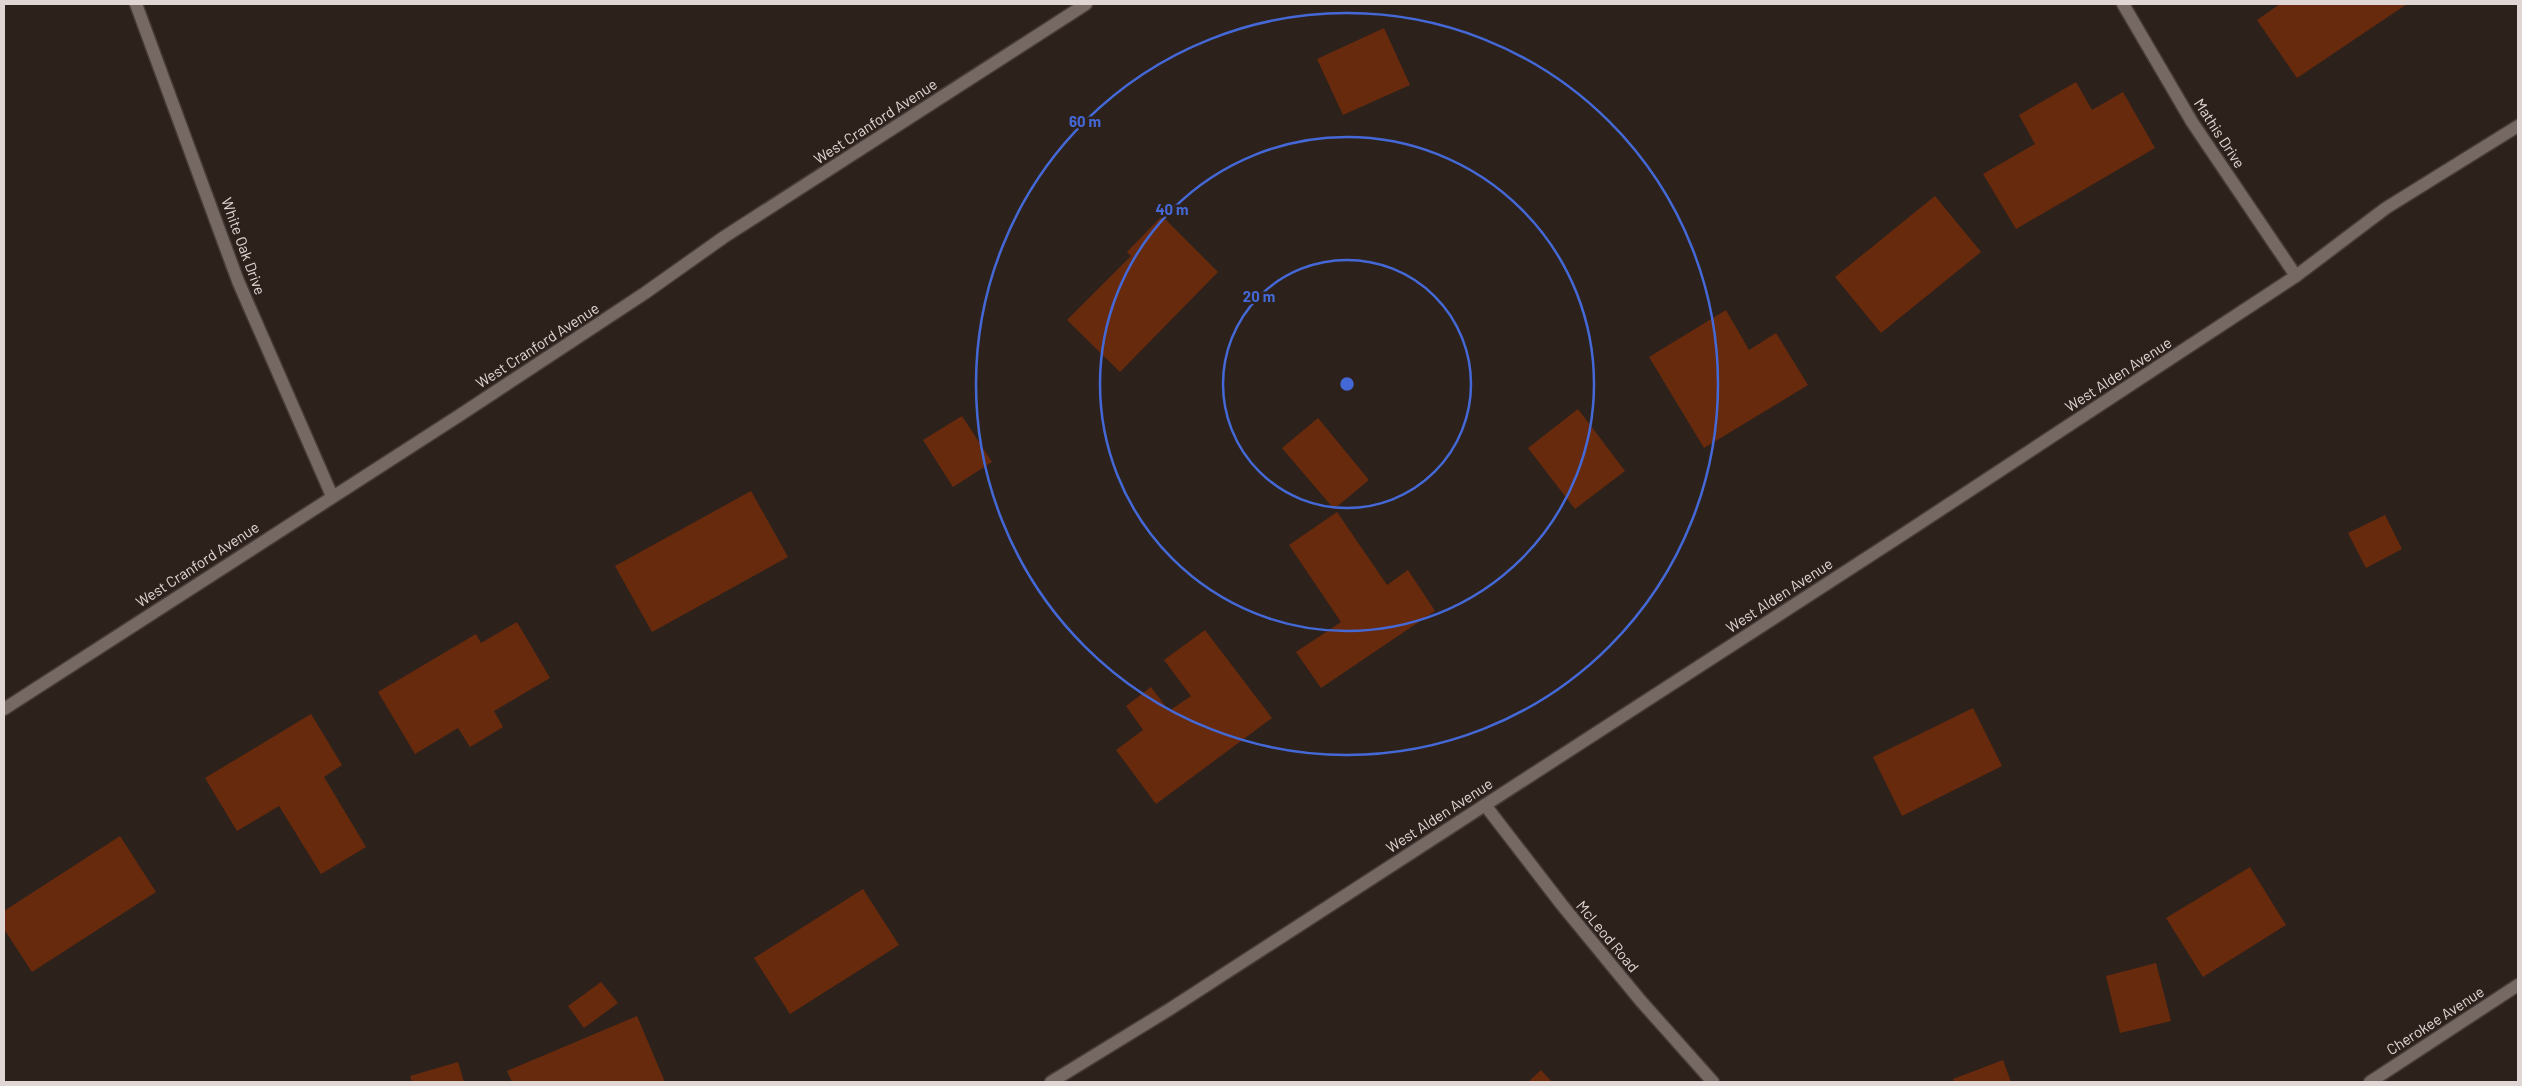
<svg xmlns="http://www.w3.org/2000/svg" width="2522" height="1086" font-family="Barlow,sans-serif">
  <rect width="100%" height="100%" fill="#2d211c"/>
  <path fill="#682a0c" d="M2280,4H2407L2297,78L2257,20Z
    M1384,28L1410,85L1343,115L1317,59Z
    M2076,82L2092,110L2123,92L2155,148L2016,229L1983,174L2035,144L2019,115Z
    M1935,196L1981,252L1881,333L1835,277Z
    M1162,216L1218,272L1120,372L1067,320L1131,256L1127,252Z
    M1726,310L1749,350L1776,333L1808,385L1704,448L1649,357Z
    M1578,409L1625,471L1575,509L1528,448Z
    M962,416L992,462L953,487L923,440Z
    M1318,418L1369,480L1334,509L1282,448Z
    M751,491L788,557L652,632L615,566Z
    M1337,512L1387,585L1408,570L1435,611L1321,688L1296,652L1341,622L1289,545Z
    M2385,515L2402,549L2366,568L2348,533Z
    M517,622L550,678L494,711L503,727L470,747L458,728L415,754L378,692L476,634L481,643Z
    M1205,630L1272,718L1156,804L1116,750L1143,730L1126,706L1151,687L1169,711L1191,696L1164,660Z
    M1973,708L2002,766L1902,816L1873,757Z
    M311,714L342,765L324,777L366,847L321,874L279,806L237,831L205,778Z
    M120,836L156,892L32,972L4,929V911Z
    M2250,867L2286,925L2203,977L2166,918Z
    M863,889L899,945L790,1014L754,958Z
    M2156,963L2171,1021L2120,1033L2106,976Z
    M601,982L618,1003L584,1028L568,1006Z
    M637,1016L665,1082H512L507,1071Z
    M2003,1060L2011,1082H1954L1953,1079Z
    M458,1062L464,1082H412L410,1076Z
    M1541,1070L1552,1082H1528Z"/>
  <g fill="none" stroke-linecap="round" stroke-linejoin="round">
    <defs>
      <path id="street" d="M136,4L238,281L332,496
        M2123,4L2192,122L2296,276
        M4,709L460,415L645,293L724,237L1086,4
        M1485,805L1562,905L1640,1000L1713,1082
        M2370,1082L2518,985"/>
      <path id="secondary" d="M1051,1082L1170,1009L1902,535L2296,276L2386,208L2518,126"/>
    </defs>
    <use href="#street" stroke="#463b38" stroke-width="15"/>
    <use href="#secondary" stroke="#463b38" stroke-width="15"/>
    <use href="#street" stroke="#766862" stroke-width="12"/>
    <use href="#secondary" stroke="#766862" stroke-width="12"/>
  </g>
  <g fill="none" stroke="#4469d7" stroke-width="2.5">
    <circle cx="1347" cy="384" r="124"/>
    <circle cx="1347" cy="384" r="247"/>
    <circle cx="1347" cy="384" r="371"/>
  </g>
  <g text-anchor="middle" dominant-baseline="central" stroke-width="5" stroke-linejoin="round" paint-order="stroke">
    <g font-size="15" fill="#e0d7d4" stroke="#2d211c">
      <text transform="translate(875 121) rotate(-33)">West Cranford Avenue</text>
      <text transform="translate(2220 133) rotate(57)">Mathis Drive</text>
      <text transform="translate(244 246) rotate(70)">White Oak Drive</text>
      <text transform="translate(537 345) rotate(-33)">West Cranford Avenue</text>
      <text transform="translate(2118 374) rotate(-33)">West Alden Avenue</text>
      <text transform="translate(197 564) rotate(-33)">West Cranford Avenue</text>
      <text transform="translate(1779 595) rotate(-33)">West Alden Avenue</text>
      <text transform="translate(1439 815) rotate(-33)">West Alden Avenue</text>
      <text transform="translate(1608 936) rotate(50)">McLeod Road</text>
      <text transform="translate(2435 1020) rotate(-33)">Cherokee Avenue</text>
    </g>
  </g>
  <circle cx="1347" cy="384" r="8" fill="#4469d7" stroke="#2d211c" stroke-width="2.5"/>
  <g font-size="15" text-anchor="middle" font-weight="bold" fill="#4469d7" stroke="#2d211c" stroke-width="5" stroke-linejoin="round" paint-order="stroke">
    <text x="1085" y="127">60 m</text>
    <text x="1172" y="215">40 m</text>
    <text x="1259" y="302">20 m</text>
  </g>
  <rect width="2522" height="1086" fill="none" stroke="#e0d7d4" stroke-width="10"/>
</svg>
